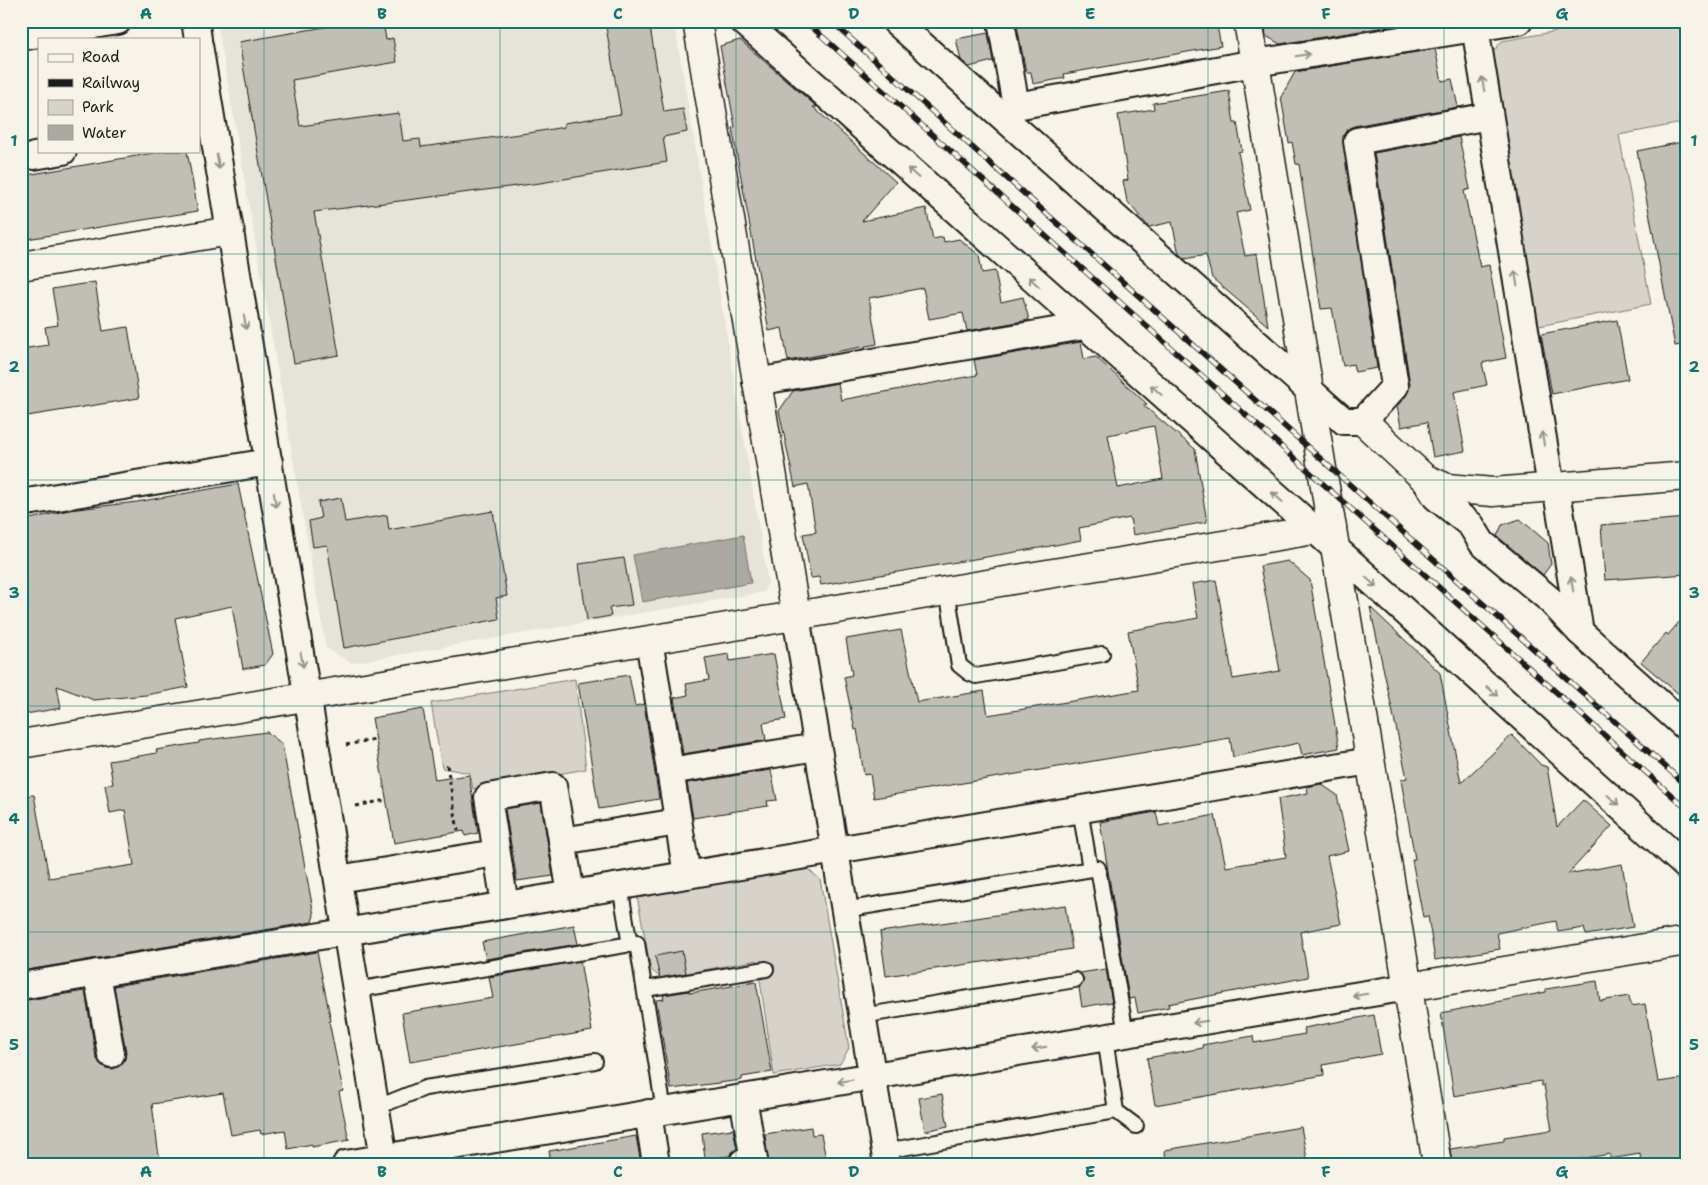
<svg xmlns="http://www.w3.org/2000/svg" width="1708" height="1185" font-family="'Shantell Sans',sans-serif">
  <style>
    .built { fill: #e6e3d9 }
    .green { fill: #d7d3cb; stroke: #7a7874 }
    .water { fill: #aca9a2; stroke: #72716c }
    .building { fill: #c0beb5; stroke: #1c1c1c; fill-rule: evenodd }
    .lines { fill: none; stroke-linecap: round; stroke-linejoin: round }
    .lane-casing { stroke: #1c1c1c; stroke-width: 18 }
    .street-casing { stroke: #1c1c1c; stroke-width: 30 }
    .secondary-casing { stroke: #1c1c1c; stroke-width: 31 }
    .path { stroke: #1c1c1c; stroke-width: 3; stroke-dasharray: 4 4; stroke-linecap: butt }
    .lane { stroke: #f7f3e8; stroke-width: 14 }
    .street { stroke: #f7f3e8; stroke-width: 26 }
    .secondary { stroke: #f7f3e8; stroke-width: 28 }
    .rail-casing { stroke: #1c1c1c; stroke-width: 5.5 }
    .rail { stroke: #f7f3e8; stroke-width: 4; stroke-dasharray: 11; stroke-linecap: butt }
    .oneway { stroke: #94928c }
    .grid { fill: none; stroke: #0f766e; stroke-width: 1; stroke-opacity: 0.55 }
    .neatline { fill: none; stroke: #0f766e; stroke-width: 2 }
    .grid-label { font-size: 16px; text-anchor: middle; font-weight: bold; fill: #0f766e }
  </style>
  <rect width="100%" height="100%" fill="#f7f3e8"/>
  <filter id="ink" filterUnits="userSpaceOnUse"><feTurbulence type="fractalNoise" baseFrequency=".02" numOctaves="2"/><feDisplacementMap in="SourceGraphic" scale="10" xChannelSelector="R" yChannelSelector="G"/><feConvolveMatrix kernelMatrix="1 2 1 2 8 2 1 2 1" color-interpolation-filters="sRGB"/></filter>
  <g filter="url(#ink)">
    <!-- built -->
    <polygon class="built" points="217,21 674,21 768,582 764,592 351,663 326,648"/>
    <!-- green -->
    <g class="green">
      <polygon points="1614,21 1687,21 1687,122 1619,135 1651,304 1539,326 1487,59 1502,41"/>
      <polygon points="575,679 586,769 473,789 470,773 442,768 431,703"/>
      <polygon points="806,868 820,879 849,1048 840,1064 774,1075 757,960 661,978 651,970 637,896"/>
    </g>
    <!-- water -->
    <polygon class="water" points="743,535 751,583 642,602 633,555"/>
    <!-- building -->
    <g class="building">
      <polygon points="359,21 383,21 386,40 393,38 397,62 292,80 300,126 399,113 403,141 420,139 421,147 535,132 564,127 564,123 621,114 605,21 649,21 664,112 683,109 687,132 663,137 667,162 540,183 314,212 339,355 294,363 239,42"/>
      <polygon points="1016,21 1216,21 1221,46 1064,74 1065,78 1033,84 1031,72 1026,72"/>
      <polygon points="1264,21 1422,21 1280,44 1266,36"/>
      <polygon points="988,33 993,61 969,67 961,60 956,39"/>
      <polygon points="740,40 817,107 813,107 896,182 862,221 926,208 933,239 943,237 944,242 959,239 979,255 982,273 995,271 1001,302 1023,297 1029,320 967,331 963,313 929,319 923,288 869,298 877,344 788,361 782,328 769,331 732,128 735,127 720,46"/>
      <polygon points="1435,49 1442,81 1452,79 1458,107 1354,126 1347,130 1343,136 1377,368 1355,372 1353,364 1343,366 1332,308 1321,309 1299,164 1296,164 1292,142 1289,143 1281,97 1295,72"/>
      <polygon points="1229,91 1234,123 1237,123 1242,151 1238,152 1250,210 1236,213 1245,256 1257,254 1268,326 1212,278 1206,255 1185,259 1179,254 1172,222 1149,227 1147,225 1127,201 1123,181 1128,180 1118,115 1154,109 1153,103"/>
      <polygon points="1459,137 1470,189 1464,191 1480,267 1489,265 1506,358 1482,363 1487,385 1454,392 1465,451 1433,457 1427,422 1401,427 1397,406 1406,396 1410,384 1374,153"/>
      <polygon points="1687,141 1687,344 1675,346 1637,151"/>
      <polygon points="165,151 187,151 198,211 21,240 21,176"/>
      <polygon points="95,282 103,331 128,327 139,398 21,417 21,349 48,345 45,327 58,325 52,289"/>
      <polygon points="1617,320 1628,379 1552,394 1541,334"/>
      <path d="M1081,342l3,17 12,-2 51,47 -4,1 52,44 12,73 -74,13 -3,-17 -51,10 2,12 -36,7 -224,38 -2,-8 -8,1 -8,-44 13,-2 -8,-48 -13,3 -16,-76 14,-20 45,-8 3,17 136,-25 -3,-15zM1154,426l9,53 -45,9 -10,-53z"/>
      <polygon points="238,484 273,654 265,665 243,669 232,606 175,618 188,687 146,695 94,700 57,686 61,708 26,714 21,686 21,521 69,510 137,502"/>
      <polygon points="341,498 345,522 387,515 389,530 493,511 507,596 496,598 499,619 344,648 327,545 313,547 309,521 321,518 318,502"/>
      <polygon points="1687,518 1687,574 1605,580 1601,525"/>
      <polygon points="1520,519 1548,543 1551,564 1543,575 1497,536 1502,525"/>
      <polygon points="624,558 632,605 609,608 611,616 587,620 579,564"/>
      <polygon points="1288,561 1310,580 1339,748 1302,755 1299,743 1233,757 1230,738 874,798 870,774 864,775 857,729 855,730 844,677 852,675 846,639 901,630 917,702 984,691 988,715 1139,690 1128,631 1198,618 1192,584 1216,580 1233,679 1280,671 1260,566"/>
      <polygon points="1370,607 1440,673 1461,783 1512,735 1541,765 1547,767 1557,827 1583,800 1612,826 1568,874 1622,864 1633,927 1586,935 1584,928 1558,932 1556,921 1497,933 1500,949 1435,960 1428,916 1423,917 1412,860 1415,859 1401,780 1407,778"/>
      <polygon points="1687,613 1687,701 1641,662 1666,633 1668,635"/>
      <polygon points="729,654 730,661 774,654 786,719 763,723 766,740 683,754 674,698 688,695 686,684 709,680 705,658"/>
      <polygon points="629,675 635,706 644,704 659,799 599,809 578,683"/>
      <polygon points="423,709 435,780 469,775 478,833 465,836 464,831 394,843 372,718"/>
      <polygon points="267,732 282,744 314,915 312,922 21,971 21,796 34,795 49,878 134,865 125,810 110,813 105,785 113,784 109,761 157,753 156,750 199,743 199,741"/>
      <polygon points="771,770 777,800 767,801 768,806 693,818 687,783"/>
      <polygon points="1321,784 1337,795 1349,851 1327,856 1341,924 1300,932 1308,977 1168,1004 1169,1007 1138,1013 1135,998 1129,999 1100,822 1156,812 1159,826 1215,815 1226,867 1286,857 1278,799 1308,793 1307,787"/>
      <polygon points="541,803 553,876 517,881 505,809"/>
      <polygon points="1065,905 1072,949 886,976 880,932"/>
      <polygon points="574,925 578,944 486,959 482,942"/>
      <polygon points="682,951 686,973 660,978 655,956"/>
      <polygon points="317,952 331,1021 329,1021 343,1091 339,1092 349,1140 312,1147 312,1144 288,1149 285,1130 261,1134 260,1130 231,1135 223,1093 152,1104 160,1164 21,1164 21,1001 85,991 96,1057 100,1064 106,1068 113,1069 121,1065 125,1059 126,1052 114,986"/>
      <polygon points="580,961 592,1031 410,1062 402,1013 493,998 489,977"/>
      <polygon points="1106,969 1112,1002 1082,1007 1079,988 1084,979 1080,973"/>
      <polygon points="1597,981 1600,1001 1629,996 1631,1006 1645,1004 1658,1082 1687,1078 1687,1164 1641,1164 1640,1154 1610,1159 1610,1154 1550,1164 1452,1164 1450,1149 1504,1141 1504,1137 1552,1130 1544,1085 1542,1086 1541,1081 1454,1096 1441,1013 1546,992 1546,989"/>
      <polygon points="756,982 772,1072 742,1077 742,1080 671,1089 656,1000 664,999 663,995 689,991 690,993"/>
      <polygon points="1374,1015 1381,1054 1323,1065 1324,1075 1155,1105 1147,1058 1203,1048 1202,1045 1253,1036 1254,1043 1305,1034 1304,1028"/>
      <polygon points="942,1094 948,1126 925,1131 919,1098"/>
      <polygon points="811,1127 812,1135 821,1134 827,1164 768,1164 765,1134"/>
      <polygon points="1301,1127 1308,1164 1166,1164 1165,1150"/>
      <polygon points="733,1129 737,1149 729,1156 705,1159 702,1133"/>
      <polygon points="636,1136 641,1164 551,1164 549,1151"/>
    </g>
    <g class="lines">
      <defs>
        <g id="lane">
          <polyline points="947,590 959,665 969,673 976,676 1102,654"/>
          <polyline points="1080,809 1090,869"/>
          <polyline points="620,886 630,945"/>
          <polyline points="844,910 1098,868 1126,1034"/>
          <polyline points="645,989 766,969"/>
          <polyline points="356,990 637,943 664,1111"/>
          <polyline points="862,1016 1075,980"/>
          <polyline points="1105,1038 1116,1111 1136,1126"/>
          <polyline points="375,1108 425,1088 595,1061"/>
          <polyline points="885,1151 1116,1111"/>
        </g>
        <g id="street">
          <polyline points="195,21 198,39"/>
          <polyline points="743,21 1314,529 1687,867"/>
          <polyline points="895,21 1344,421 1363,421 1395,386 1357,141 1489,116"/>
          <polyline points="1001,21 1016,106"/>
          <polyline points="1474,21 1551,487"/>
          <polyline points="21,37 118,21"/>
          <polyline points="199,45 385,1164"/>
          <polyline points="1001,114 1016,106 1255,63 1519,21"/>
          <polyline points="34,156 63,151"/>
          <polyline points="756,382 1084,326"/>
          <polyline points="1424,478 1436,497 1471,525 1482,543 1549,599 1580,632 1687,728"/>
          <polyline points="1556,486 1580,632"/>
          <polyline points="21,503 269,462"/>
          <polyline points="796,616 887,1164"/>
          <polyline points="649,640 687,875"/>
          <polyline points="670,771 817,747"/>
          <polyline points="562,841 678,822"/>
          <polyline points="338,879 496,853"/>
          <polyline points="505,905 488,797 553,786 571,894"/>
          <polyline points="97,973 111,1054"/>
          <polyline points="21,986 1370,761"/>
          <polyline points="743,1098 754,1160 743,1162 743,1164"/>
          <polyline points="648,1113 656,1164"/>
          <polyline points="346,1164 1408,987"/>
        </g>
        <g id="secondary">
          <polyline points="697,21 796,616"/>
          <polyline points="1248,21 1437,1164"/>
          <polyline points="21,266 230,231"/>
          <polyline points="1363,421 1424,478 1447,488 1493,492 1687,476"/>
          <polyline points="21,744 1332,527"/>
          <polyline points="1408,987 1687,941"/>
        </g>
      </defs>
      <!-- lane casing -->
      <use href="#lane" class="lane-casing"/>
      <!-- street casing -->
      <use href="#street" class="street-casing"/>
      <!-- secondary casing -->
      <use href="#secondary" class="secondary-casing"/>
      <!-- path -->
      <g class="path">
        <polyline points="346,745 376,739"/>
        <polyline points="447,765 458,831"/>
        <polyline points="356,806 386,800"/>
      </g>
      <!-- lane -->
      <use href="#lane" class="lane"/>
      <!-- street -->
      <use href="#street" class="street"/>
      <!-- secondary -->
      <use href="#secondary" class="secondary"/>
      <defs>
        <g id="rail">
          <polyline points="805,21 1687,809"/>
          <polyline points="831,21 1687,786"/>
        </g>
      </defs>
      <!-- rail casing -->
      <use href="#rail" class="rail-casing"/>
      <!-- rail -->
      <use href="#rail" class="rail"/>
    </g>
    <!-- one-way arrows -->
    <defs><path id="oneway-shaft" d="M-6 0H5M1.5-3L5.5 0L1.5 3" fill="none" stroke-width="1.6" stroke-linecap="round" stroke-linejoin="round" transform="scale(1.25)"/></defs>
    <g class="oneway">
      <use href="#oneway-shaft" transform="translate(1303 55) rotate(-9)"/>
      <use href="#oneway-shaft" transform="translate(1483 84) rotate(-100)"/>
      <use href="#oneway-shaft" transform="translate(218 162) rotate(81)"/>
      <use href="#oneway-shaft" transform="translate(913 173) rotate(-138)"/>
      <use href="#oneway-shaft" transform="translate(1516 278) rotate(-100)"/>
      <use href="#oneway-shaft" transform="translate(1034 282) rotate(-138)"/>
      <use href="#oneway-shaft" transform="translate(245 322) rotate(80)"/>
      <use href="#oneway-shaft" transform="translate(1156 390) rotate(-138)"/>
      <use href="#oneway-shaft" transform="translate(1543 439) rotate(-100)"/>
      <use href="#oneway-shaft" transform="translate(1277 497) rotate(-138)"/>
      <use href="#oneway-shaft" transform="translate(275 500) rotate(81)"/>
      <use href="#oneway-shaft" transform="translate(1371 582) rotate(42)"/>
      <use href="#oneway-shaft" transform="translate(1572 584) rotate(-100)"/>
      <use href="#oneway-shaft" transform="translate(302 660) rotate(80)"/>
      <use href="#oneway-shaft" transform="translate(1492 691) rotate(42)"/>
      <use href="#oneway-shaft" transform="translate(1613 800) rotate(42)"/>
      <use href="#oneway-shaft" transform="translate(1360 995) rotate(171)"/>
      <use href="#oneway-shaft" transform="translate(1200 1022) rotate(171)"/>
      <use href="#oneway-shaft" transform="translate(1039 1048) rotate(171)"/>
      <use href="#oneway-shaft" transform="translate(845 1081) rotate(171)"/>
    </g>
  </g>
  <!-- grid -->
  <path class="grid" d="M264,21v1143M500,21v1143M736,21v1143M972,21v1143M1208,21v1143M1444,21v1143M21,254h1666M21,480h1666M21,706h1666M21,932h1666"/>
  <!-- margin -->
  <rect width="1708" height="1185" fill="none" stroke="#f7f3e8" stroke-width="55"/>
  <!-- legend -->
  <rect x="38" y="38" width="162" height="115" fill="#f7f3e8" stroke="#9f9d96"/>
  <rect x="48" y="54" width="25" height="8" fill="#f7f3e8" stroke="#9f9d96"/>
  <text x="82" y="62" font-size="15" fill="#1c1c1c">Road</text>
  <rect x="48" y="79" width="25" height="8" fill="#1c1c1c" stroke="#9f9d96"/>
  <text x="82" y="88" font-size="15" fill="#1c1c1c">Railway</text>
  <rect x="48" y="100" width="25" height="15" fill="#d7d3cb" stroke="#9f9d96"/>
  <text x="82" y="112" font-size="15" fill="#1c1c1c">Park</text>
  <rect x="48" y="125" width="25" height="15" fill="#aca9a2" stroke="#9f9d96"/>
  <text x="82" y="138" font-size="15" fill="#1c1c1c">Water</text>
  <rect x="28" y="28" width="1652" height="1130" class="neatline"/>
  <g class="grid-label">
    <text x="146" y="19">A</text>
    <text x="382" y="19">B</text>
    <text x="618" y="19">C</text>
    <text x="854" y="19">D</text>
    <text x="1090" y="19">E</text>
    <text x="1326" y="19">F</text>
    <text x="1562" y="19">G</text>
    <text x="14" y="146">1</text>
    <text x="1694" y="146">1</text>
    <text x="14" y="372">2</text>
    <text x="1694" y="372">2</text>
    <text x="14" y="598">3</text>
    <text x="1694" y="598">3</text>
    <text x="14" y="824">4</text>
    <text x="1694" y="824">4</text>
    <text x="14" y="1050">5</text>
    <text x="1694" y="1050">5</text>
    <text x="146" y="1177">A</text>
    <text x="382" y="1177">B</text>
    <text x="618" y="1177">C</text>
    <text x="854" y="1177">D</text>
    <text x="1090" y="1177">E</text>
    <text x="1326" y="1177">F</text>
    <text x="1562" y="1177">G</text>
  </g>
</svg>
